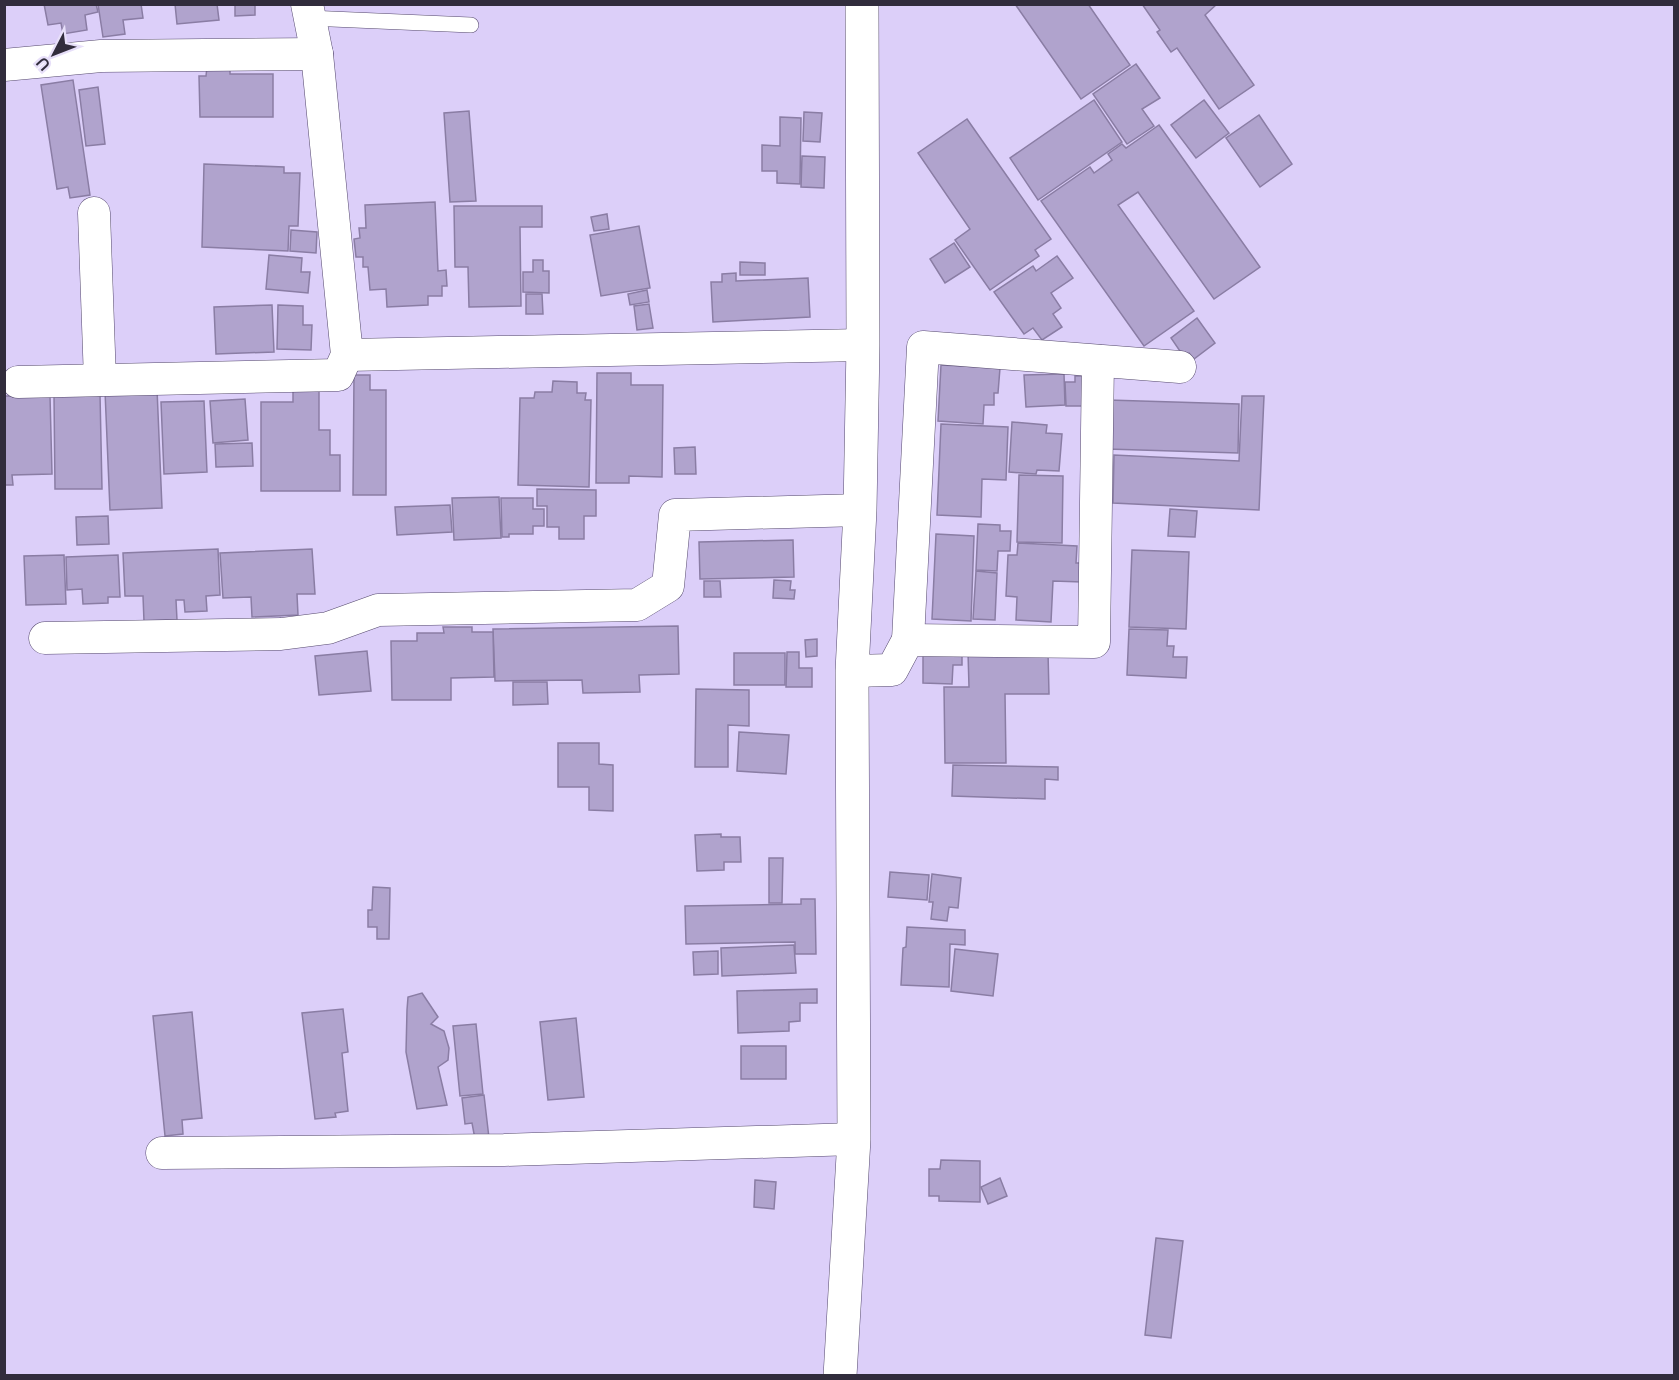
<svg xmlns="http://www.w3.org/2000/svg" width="1679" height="1380" font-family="'Nunito Sans',sans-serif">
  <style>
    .building { fill: #b0a3cd; stroke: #8a7da4; stroke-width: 1.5 }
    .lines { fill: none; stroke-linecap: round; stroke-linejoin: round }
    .service-casing { stroke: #55496d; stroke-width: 16 }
    .minor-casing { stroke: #55496d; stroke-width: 33 }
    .tertiary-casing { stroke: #55496d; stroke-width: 34 }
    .service { stroke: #fff; stroke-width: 15 }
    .minor { stroke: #fff; stroke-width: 32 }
    .tertiary { stroke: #fff; stroke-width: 33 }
  </style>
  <rect width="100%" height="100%" fill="#dccff9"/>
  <!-- building -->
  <g class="building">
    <polygon points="44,4 96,4 98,12 85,15 87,30 63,34 61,23 48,25"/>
    <polygon points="98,4 141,4 143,18 123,20 125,34 103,37"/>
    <polygon points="175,4 217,4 219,20 177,24"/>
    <polygon points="235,4 255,4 255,15 235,16"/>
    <polygon points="1015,4 1088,4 1130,65 1081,99"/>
    <polygon points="1142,4 1217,4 1205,15 1254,85 1219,109 1177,48 1171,52 1157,32 1160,30"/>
    <polygon points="1136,64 1160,98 1142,109 1154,126 1127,144 1093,94"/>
    <polygon points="207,67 230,68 230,74 273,74 273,117 200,117 199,76 206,76"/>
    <polygon points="73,80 90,195 70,198 68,187 57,189 41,85"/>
    <polygon points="98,87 105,144 86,146 79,90"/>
    <polygon points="1094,100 1122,142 1038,200 1010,158"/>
    <polygon points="1204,100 1229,133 1196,158 1171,125"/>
    <polygon points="469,111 476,201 450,202 444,113"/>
    <polygon points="804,112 822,113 820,142 803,141"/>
    <polygon points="1259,115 1292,164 1260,187 1226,138"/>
    <polygon points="780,117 801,118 800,184 777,183 777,171 762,171 762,145 780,146"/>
    <polygon points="967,119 1051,239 1035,250 1039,256 990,290 955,240 970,229 918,153"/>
    <polygon points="1159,125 1260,267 1214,299 1138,192 1118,205 1194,311 1144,346 1041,201 1090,167 1094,173 1112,160 1108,154 1122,144 1126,148"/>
    <polygon points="802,156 825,157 824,188 801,187"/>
    <polygon points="204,164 284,167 284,173 300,173 298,226 289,226 288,251 202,247"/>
    <polygon points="435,202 438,271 446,270 447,286 442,286 442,296 428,296 428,305 387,307 386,289 370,290 368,267 363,267 363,257 356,257 354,239 360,238 359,228 366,228 365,205"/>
    <polygon points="454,206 542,206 542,227 520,227 521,306 469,307 468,267 455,267"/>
    <polygon points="607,214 609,229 594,231 591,217"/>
    <polygon points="639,226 650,288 601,296 590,235"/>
    <polygon points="291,230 317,232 316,253 290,251"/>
    <polygon points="954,243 970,267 945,283 930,259"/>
    <polygon points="269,255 302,258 301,272 310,272 308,293 266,289"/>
    <polygon points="1057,256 1073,278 1051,293 1061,308 1053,314 1062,327 1042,340 1033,328 1024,334 994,292 1033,266 1036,271"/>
    <polygon points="533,260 543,260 543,271 549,271 549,293 523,292 523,272 533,272"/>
    <polygon points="740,262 765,263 765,275 740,275"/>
    <polygon points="736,273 736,281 808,278 810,317 713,322 711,282 722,282 722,274"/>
    <polygon points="647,290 649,302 630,305 628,294"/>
    <polygon points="526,294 542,294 543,314 526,314"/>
    <polygon points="649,304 653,328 637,330 634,306"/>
    <polygon points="272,305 274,352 216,354 214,307"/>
    <polygon points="278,305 303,306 303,325 312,325 311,350 277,349"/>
    <polygon points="1197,318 1215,343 1194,359 1189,353 1184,357 1171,338"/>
    <polygon points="941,365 1000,368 998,393 994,393 994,405 984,405 983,424 938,421"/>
    <polygon points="597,373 631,373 631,385 663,385 662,477 629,476 629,483 596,483"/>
    <polygon points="1064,374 1065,405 1026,407 1024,375"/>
    <polygon points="354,375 370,375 370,390 386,390 386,495 353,495"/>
    <polygon points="1075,376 1083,376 1084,406 1066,406 1065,382 1075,382"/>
    <polygon points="553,381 577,382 577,393 586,393 585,400 591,400 589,487 518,485 520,398 534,398 535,392 552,392"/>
    <polygon points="157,389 162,508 110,510 105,391"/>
    <polygon points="293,391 319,391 319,430 330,430 330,455 340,455 340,491 261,491 261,402 293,402"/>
    <polygon points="100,394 102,489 55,489 54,395"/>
    <polygon points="4,396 50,396 52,474 12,475 13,485 4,485"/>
    <polygon points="1242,396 1264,396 1259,510 1113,503 1114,455 1239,461"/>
    <polygon points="245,399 248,440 213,443 210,401"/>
    <polygon points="1108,400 1239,404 1238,453 1107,449"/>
    <polygon points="204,401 207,472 164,474 161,402"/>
    <polygon points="1012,422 1047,425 1046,433 1062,434 1059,471 1037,470 1036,474 1009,472"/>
    <polygon points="941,424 1008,427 1006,480 982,479 981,517 937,515"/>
    <polygon points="252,443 253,466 216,467 215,444"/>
    <polygon points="695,447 696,474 675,474 674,448"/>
    <polygon points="1019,475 1063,476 1062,543 1017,542"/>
    <polygon points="537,489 596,490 596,516 584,516 584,539 559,539 559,527 547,527 547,506 537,506"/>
    <polygon points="499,497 501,538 454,540 452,498"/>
    <polygon points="501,498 533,498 533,509 544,509 544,526 533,526 533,534 509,534 509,537 502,537"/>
    <polygon points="450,505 452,532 397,535 395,507"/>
    <polygon points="1170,509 1197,511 1195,537 1168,536"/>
    <polygon points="108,516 109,544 77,545 76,517"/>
    <polygon points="978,524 1000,525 1000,531 1011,531 1010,551 998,551 997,571 976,570"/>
    <polygon points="936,534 974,536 971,621 932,619"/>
    <polygon points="793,540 794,577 700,579 699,542"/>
    <polygon points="1018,543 1077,546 1076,563 1083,563 1082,582 1053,581 1051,622 1016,620 1017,597 1006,596 1008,555 1017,555"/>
    <polygon points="218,549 220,595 206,596 207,611 185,612 184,600 176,600 177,620 144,621 143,596 125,596 123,553"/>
    <polygon points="312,549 315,594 297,594 298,615 252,617 251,597 223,598 220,553"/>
    <polygon points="1132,550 1189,552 1186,629 1129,627"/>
    <polygon points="64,555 66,604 26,605 24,556"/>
    <polygon points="118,555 120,597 108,597 108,603 83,604 82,589 67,590 66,557"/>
    <polygon points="976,571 997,573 995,620 973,619"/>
    <polygon points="774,580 791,581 790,590 795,590 794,599 773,598"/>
    <polygon points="704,581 720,581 721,597 704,597"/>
    <polygon points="678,626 679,674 639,675 640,692 583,693 582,680 495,681 493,629"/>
    <polygon points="443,627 472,627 472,632 493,632 494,677 451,678 451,700 392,700 391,641 417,641 417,633 444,633"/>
    <polygon points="1129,629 1168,630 1167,646 1174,646 1173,657 1187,657 1186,678 1127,675"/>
    <polygon points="817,639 817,656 806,657 805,640"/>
    <polygon points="923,648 962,652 962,665 953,665 952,684 923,683"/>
    <polygon points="367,651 371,691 319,695 315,656"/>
    <polygon points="787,652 799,652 799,668 812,668 812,687 786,687"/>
    <polygon points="968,652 1048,652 1049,694 1005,694 1006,763 945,763 944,687 969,687"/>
    <rect x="734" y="653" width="51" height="32"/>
    <polygon points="513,682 547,682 548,704 513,705"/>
    <polygon points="696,689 749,690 749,726 728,725 728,767 695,767"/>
    <polygon points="739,732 789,735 786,774 737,771"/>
    <polygon points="558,743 599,743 599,764 613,765 613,811 589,810 589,787 558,787"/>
    <polygon points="953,765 1058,767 1058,780 1045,779 1045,799 952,796"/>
    <polygon points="721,834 721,837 740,837 741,862 724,862 724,870 697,871 695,835"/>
    <polygon points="769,858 783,858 782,903 769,903"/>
    <polygon points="890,872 929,875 927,900 888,897"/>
    <polygon points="932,874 961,878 958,908 949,907 947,921 931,919 933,902 929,902"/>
    <polygon points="373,887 390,888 389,939 377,939 377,927 368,927 368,910 372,910"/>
    <polygon points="801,899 815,899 816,954 795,954 795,942 686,944 685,906 801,904"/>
    <polygon points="907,927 965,930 965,945 950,944 949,987 901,985 903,948 906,947"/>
    <polygon points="794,945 796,973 722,976 721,948"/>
    <polygon points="955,949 998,954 993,996 951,991"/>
    <polygon points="718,951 718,974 694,975 693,952"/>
    <polygon points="817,989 817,1003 800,1003 800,1021 789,1022 789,1031 738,1033 737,991"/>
    <polygon points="422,993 438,1017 431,1024 444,1031 449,1048 448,1060 438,1067 447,1105 417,1109 406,1052 407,1010 408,997"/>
    <polygon points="343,1009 348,1052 342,1053 348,1111 335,1113 336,1117 315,1119 302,1013"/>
    <polygon points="192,1012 202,1118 182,1120 183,1134 165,1136 153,1016"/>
    <polygon points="576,1018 584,1097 548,1100 540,1022"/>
    <polygon points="476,1024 483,1094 460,1096 453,1026"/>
    <rect x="741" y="1046" width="45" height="33"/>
    <polygon points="484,1095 489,1138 475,1139 472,1123 465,1124 462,1098"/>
    <polygon points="941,1160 980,1161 980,1202 939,1201 939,1196 929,1196 929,1169 940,1169"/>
    <polygon points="1000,1178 1007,1196 988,1204 981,1187"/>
    <polygon points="755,1180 776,1182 774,1209 754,1207"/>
    <polygon points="1156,1238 1183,1241 1171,1338 1145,1335"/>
  </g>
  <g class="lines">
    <defs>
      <polyline id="service" points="308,18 471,25"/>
      <g id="minor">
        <polyline points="4,65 101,56 317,54"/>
        <polyline points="94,213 100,380"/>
        <polyline points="347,355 863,345"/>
        <polyline points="18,382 338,375 347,355 317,54 307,4"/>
        <polyline points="45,638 281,634 328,628 378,610 637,605 668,586 675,515 860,510"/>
        <polyline points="908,640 923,347 1180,367"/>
        <polyline points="852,671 892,670 908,640 1094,642 1098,361"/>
        <polyline points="162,1153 504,1150 854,1139"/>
      </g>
      <polyline id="tertiary" points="840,1376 854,1139 852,671 860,510 863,345 862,4"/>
    </defs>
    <!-- service casing -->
    <use href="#service" class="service-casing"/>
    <!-- minor casing -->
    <use href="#minor" class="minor-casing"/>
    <!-- tertiary casing -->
    <use href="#tertiary" class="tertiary-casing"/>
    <!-- service -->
    <use href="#service" class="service"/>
    <!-- minor -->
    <use href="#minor" class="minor"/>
    <!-- tertiary -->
    <use href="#tertiary" class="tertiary"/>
  </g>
  <!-- border -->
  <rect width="1679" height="1380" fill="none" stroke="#312c3c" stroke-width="12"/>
  <!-- north arrow -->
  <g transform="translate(54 54) rotate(228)" stroke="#e7dff9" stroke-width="4.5" paint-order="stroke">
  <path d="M0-4.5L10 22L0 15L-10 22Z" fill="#312c3c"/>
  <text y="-9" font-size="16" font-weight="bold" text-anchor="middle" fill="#312c3c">U</text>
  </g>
</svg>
